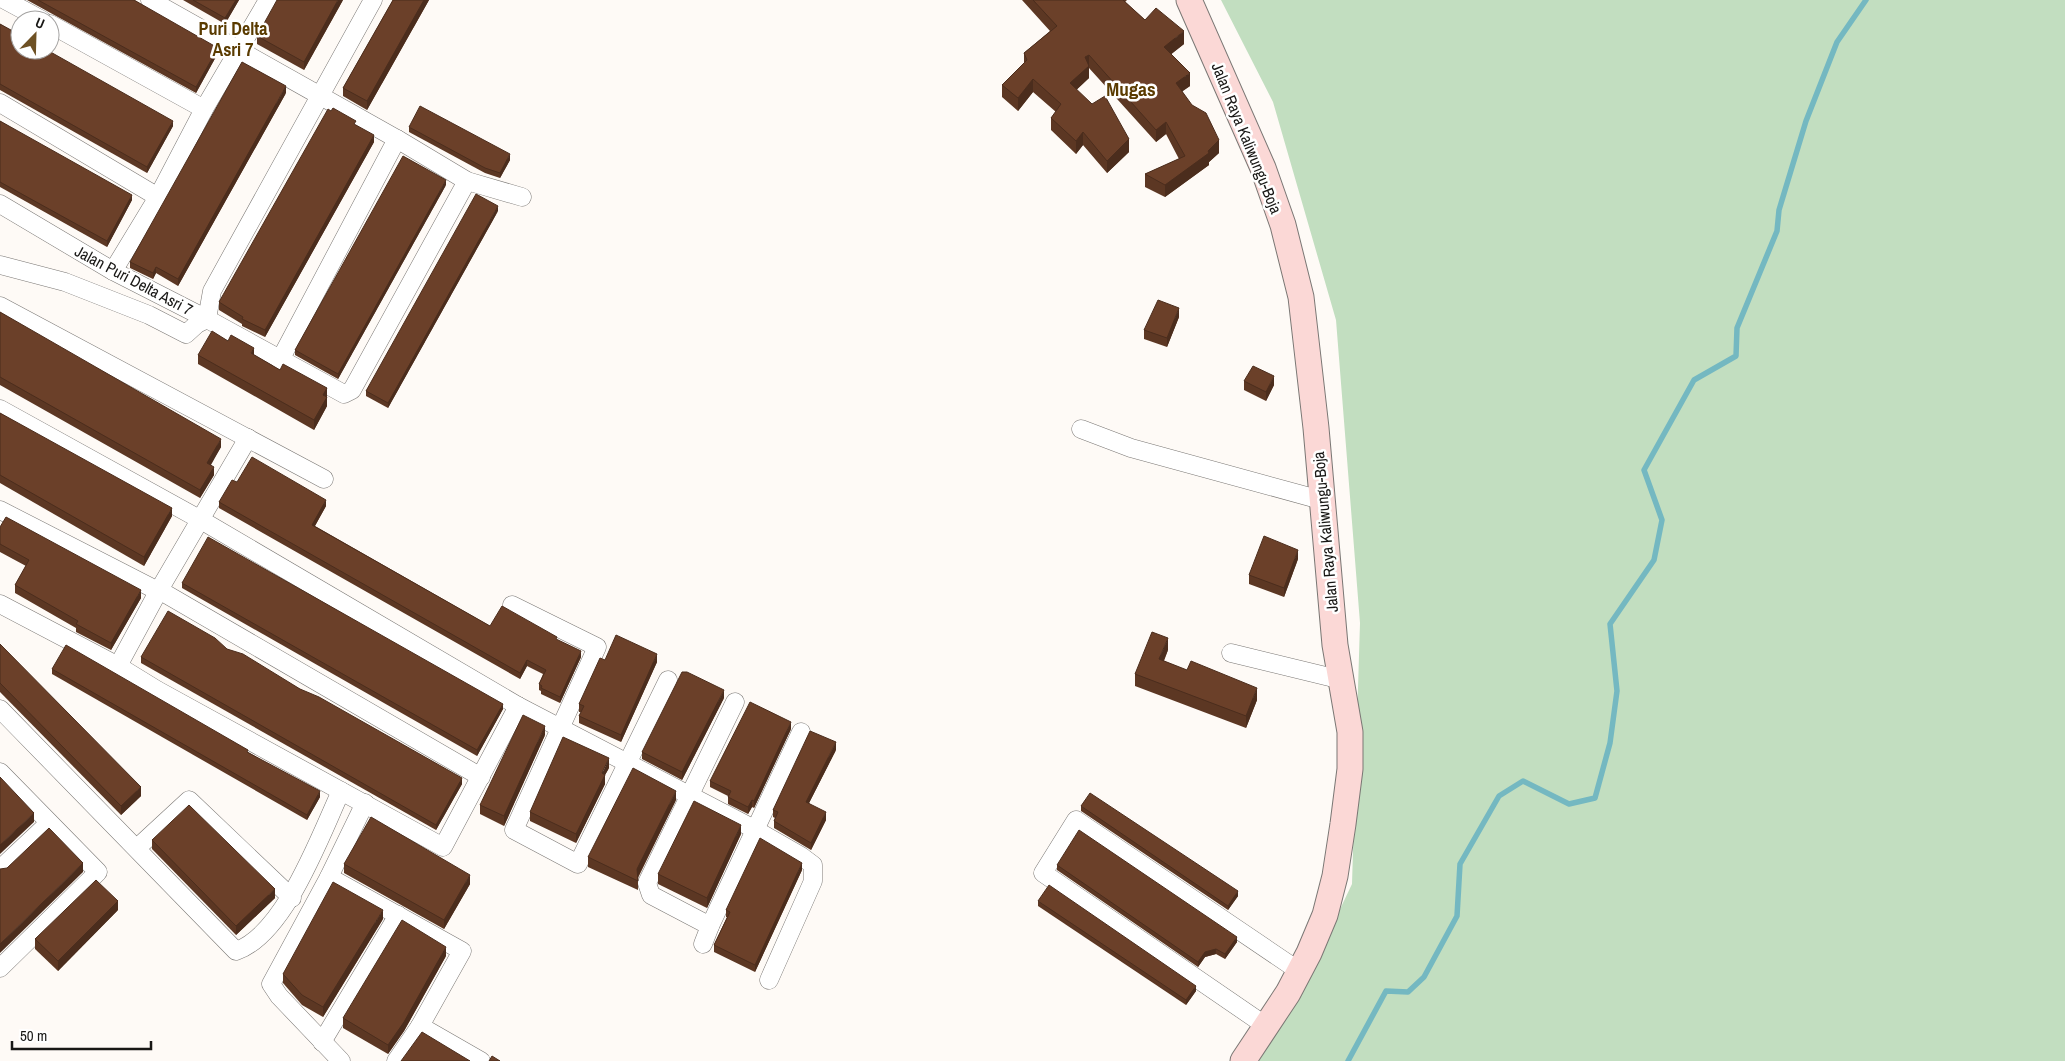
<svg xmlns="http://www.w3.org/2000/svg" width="2065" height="1061" font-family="'Archivo Narrow',sans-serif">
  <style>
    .green { fill: #c2dec0 }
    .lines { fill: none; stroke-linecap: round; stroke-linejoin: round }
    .stream { stroke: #74b8c1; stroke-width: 5.5 }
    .street-casing { stroke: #7a7774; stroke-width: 19 }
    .secondary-casing { stroke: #7a7774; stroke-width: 27 }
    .street { stroke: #fff; stroke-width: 18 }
    .secondary { stroke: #fbd8d6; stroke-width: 25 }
    .wall { fill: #5c3723 }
    .shaded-wall { fill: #4b2d1d }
    .building { fill: #6b4029; stroke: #4b2d1d }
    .labels { text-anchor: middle; stroke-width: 5; stroke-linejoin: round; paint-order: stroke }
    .street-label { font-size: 16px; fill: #181715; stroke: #fff }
    .neighbourhood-label { font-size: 18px; font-weight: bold; fill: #5a3b00; stroke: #fff }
    .quarter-label { font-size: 19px; font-weight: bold; fill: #5a3b00; stroke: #fff }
  </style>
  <rect width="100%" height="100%" fill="#fefaf6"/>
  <!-- green -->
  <polygon class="green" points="1221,0 2065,0 2065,1061 1259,1061 1303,987 1352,884 1360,623 1336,320 1273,102"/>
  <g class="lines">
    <!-- stream -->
    <polyline class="stream" points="1348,1061 1386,991 1408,992 1424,977 1457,916 1460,864 1499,796 1523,781 1569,804 1595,798 1610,743 1617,691 1610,624 1654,560 1662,520 1644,470 1694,380 1736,356 1737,328 1777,231 1779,210 1806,121 1837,42 1866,0"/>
    <defs>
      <g id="street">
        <polyline points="5,0 42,20"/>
        <polyline points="150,0 397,139 467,181 522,197"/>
        <polyline points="50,24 204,109"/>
        <polyline points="0,103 158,197"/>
        <polyline points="0,204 113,271 207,319 212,291 373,0"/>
        <polyline points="0,265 65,282 149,315 186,334 197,324 207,319 344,394 352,390 467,181"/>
        <polyline points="113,271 158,197 204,109 268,0"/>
        <polyline points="0,306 324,479"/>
        <polyline points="280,360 397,139"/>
        <polyline points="0,409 201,520 518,706 754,829 801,856 813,865 813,881 769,980"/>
        <polyline points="1081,429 1131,448 1321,500"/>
        <polyline points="248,438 159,590 118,666 157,690 443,847 518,706"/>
        <polyline points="0,510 158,591"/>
        <polyline points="159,590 481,777"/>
        <polyline points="0,604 118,666"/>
        <polyline points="512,605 597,647 514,830 578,864 668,680"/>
        <polyline points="1231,653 1342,680"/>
        <path d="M0,709l236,242c49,-17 84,-115 105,-160"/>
        <polyline points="0,772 98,872 0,968"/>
        <polyline points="137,848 189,800 292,898"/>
        <polyline points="0,869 49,823"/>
        <polyline points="329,877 462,951 420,1026 481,1061"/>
        <polyline points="710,926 801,732"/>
        <polyline points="703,944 710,926 651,895 647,883 735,702"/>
        <polyline points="1266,1026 1043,873 1076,820 1299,971"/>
        <polyline points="322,1042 398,915"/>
        <polyline points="341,1061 279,996 271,984 329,877 365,803"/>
        <polyline points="396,1061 420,1026"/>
      </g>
      <polyline id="secondary" points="1189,0 1263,168 1283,225 1301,297 1316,428 1335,645 1350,732 1350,769 1343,824 1335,876 1325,915 1309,953 1288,993 1243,1061"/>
    </defs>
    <!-- street casing -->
    <use href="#street" class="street-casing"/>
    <!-- secondary casing -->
    <use href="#secondary" class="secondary-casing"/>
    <!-- street -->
    <use href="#street" class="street"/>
    <!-- secondary -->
    <use href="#secondary" class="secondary"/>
  </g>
  <!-- wall -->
  <g class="wall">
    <polygon points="27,0 134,0 218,53 196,93"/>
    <polygon points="183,0 239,0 225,24"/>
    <polygon points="343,0 304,70 257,44 257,36"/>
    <polygon points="393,0 429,0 367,110 343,96 343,88"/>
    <polygon points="1022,0 1127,0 1125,2 1145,20 1184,44 1171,54 1190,86 1182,91 1219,153 1209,162 1209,165 1165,197 1145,187 1145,174 1179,159 1166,134 1156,142 1089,68 1089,78 1076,90 1129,152 1107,173 1083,145 1076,154 1051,130 1051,118 1056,112 1033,92 1018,111 1002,97 1002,85 1024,63 1024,53 1050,31"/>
    <polygon points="0,24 173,126 147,173 0,90"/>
    <polygon points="286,93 178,286 156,273 153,279 130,268 130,262"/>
    <polygon points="0,121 132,200 107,247 0,187"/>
    <polygon points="356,125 374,142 265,337 242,326 242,324 219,310 219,302"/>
    <polygon points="409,127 510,160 500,178 485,173 409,132"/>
    <polygon points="446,185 338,379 295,355 295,350"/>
    <polygon points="498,211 388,408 366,396 366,391"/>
    <polygon points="0,312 221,447 210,465 214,475 200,498 0,385"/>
    <polygon points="1179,317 1167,347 1144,339 1144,330"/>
    <polygon points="198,355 254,355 280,370 327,388 327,406 314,430 198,364"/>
    <polygon points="1244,381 1274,385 1266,401 1244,390"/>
    <polygon points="0,413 172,516 144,566 0,483"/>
    <polygon points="237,482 326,506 315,526 490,626 557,640 581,657 560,703 541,694 541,691 539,690 539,684 543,674 527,666 520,679 219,508 219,502"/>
    <polygon points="0,527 141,598 111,650 76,632 76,628 15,593 15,585 26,566 0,552"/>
    <polygon points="1298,559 1284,597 1249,584 1249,575"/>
    <polygon points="182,583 503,709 477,756 182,588"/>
    <polygon points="0,644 141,796 121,815 0,692"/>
    <polygon points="227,649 300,689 462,784 436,830 141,663 141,657"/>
    <polygon points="1168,650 1164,661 1257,700 1246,728 1135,686 1135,674"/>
    <polygon points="605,660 657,662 621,742 579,723 579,716 581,712 579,712 579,704"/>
    <polygon points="52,669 248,752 320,797 307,820 52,674"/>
    <polygon points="724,698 682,780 642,759 642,752"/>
    <polygon points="791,729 754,808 752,807 748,814 728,804 728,796 710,787 710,781"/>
    <polygon points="545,735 504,826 480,814 480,805"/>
    <polygon points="836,750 809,803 826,820 811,850 774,828 774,821 775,818 773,817 773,810"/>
    <polygon points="609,768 605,775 605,784 576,843 530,821 530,812"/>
    <polygon points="676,800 638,878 638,890 588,867 588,857"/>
    <polygon points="1081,806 1238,896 1228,910 1081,811"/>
    <polygon points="741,834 707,908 658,884 658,874"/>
    <polygon points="152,840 275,898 236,935 152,849"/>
    <polygon points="344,864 470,884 444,929 344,873"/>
    <polygon points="1057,865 1237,942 1225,959 1216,954 1205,957 1198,967 1057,870"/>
    <polygon points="802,870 755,972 714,952 714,945 727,917 726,917 726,910"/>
    <polygon points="1038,901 1196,991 1186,1005 1038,906"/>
    <polygon points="118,910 58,971 35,949 35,939"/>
    <polygon points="383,919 323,1017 302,1005 283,983 283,974"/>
    <polygon points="446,956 404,1031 388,1054 343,1028 343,1018"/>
  </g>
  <!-- shaded-wall -->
  <g class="shaded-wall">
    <polygon points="236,0 239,0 225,24 225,18"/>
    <polygon points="338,0 343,0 304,70 304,62"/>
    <polygon points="424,0 429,0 367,110 367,101"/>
    <polygon points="1184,31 1184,44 1164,60 1164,47"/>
    <polygon points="218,48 218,53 196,93 196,87"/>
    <polygon points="1089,55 1089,78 1070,96 1070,83 1085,57"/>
    <polygon points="1190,73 1190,86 1176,96 1176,83"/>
    <polygon points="1033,79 1033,92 1018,111 1018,98"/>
    <polygon points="286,86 286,93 178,286 178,279"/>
    <polygon points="173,121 173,126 147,173 147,167"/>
    <polygon points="1166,122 1166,134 1156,142 1156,130"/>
    <polygon points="1083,132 1083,145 1076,154 1076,141"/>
    <polygon points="374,135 374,142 265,337 265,330"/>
    <polygon points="1129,139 1129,152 1107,173 1107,161"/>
    <polygon points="1219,140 1219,153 1209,162 1209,165 1165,197 1165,185 1208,151"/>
    <polygon points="510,154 510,160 500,178 500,173"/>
    <polygon points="446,180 446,185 338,379 338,374"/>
    <polygon points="132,195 132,200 107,247 107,241"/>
    <polygon points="498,206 498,211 388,408 388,403"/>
    <polygon points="156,267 156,273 153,279 153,273"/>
    <polygon points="1179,308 1179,317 1167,347 1167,338"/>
    <polygon points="254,348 254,357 251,353"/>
    <polygon points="1274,376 1274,385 1266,401 1266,392"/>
    <polygon points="327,388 327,406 314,430 314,420 323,395"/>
    <polygon points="221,439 221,447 207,472 207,463"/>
    <polygon points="214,467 214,475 200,498 200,490"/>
    <polygon points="326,500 326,506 312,531 312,525"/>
    <polygon points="172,508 172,516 144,566 144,557"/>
    <polygon points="1298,550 1298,559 1284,597 1284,588"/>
    <polygon points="141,590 141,598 111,650 111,643"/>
    <polygon points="1168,638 1168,650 1159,671 1159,659"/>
    <polygon points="581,651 581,657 560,703 560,697"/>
    <polygon points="657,654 657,662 621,742 621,735"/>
    <polygon points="527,660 527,666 520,679 520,673"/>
    <polygon points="1257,688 1257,700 1246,728 1246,716"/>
    <polygon points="724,690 724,698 682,780 682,772"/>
    <polygon points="503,704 503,709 477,756 477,750"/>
    <polygon points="791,722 791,729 754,808 754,801"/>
    <polygon points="545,726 545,735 504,826 504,816"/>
    <polygon points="836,742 836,750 806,809 806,802"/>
    <polygon points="609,758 609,768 605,775 605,784 576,843 576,834"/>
    <polygon points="462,778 462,784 436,830 436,825"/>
    <polygon points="141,787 141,796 121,815 121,806"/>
    <polygon points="320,791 320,797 307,820 307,815"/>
    <polygon points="676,791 676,800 637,878 637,869"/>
    <polygon points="752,800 752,807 748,814 748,807"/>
    <polygon points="826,812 826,820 811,850 811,843"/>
    <polygon points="34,813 34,822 0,854 0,845"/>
    <polygon points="741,825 741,834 707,908 707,898"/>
    <polygon points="83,863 83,872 0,953 0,944"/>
    <polygon points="802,863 802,870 755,972 755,965"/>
    <polygon points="470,875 470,884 444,929 444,920"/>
    <polygon points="275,889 275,898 236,935 236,926"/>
    <polygon points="1238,891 1238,896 1228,910 1228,906"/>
    <polygon points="118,901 118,910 58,971 58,961"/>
    <polygon points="383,910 383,919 323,1017 323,1007"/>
    <polygon points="1237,937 1237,942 1225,959 1225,954"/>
    <polygon points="446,947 446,956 404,1031 388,1054 388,1045"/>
    <polygon points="1216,949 1216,954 1205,957 1198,967 1198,962 1205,952"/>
    <polygon points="1196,986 1196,991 1186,1005 1186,1000"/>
  </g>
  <!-- building -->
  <g class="building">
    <polygon points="38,0 134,0 218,48 196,87"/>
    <polygon points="193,0 236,0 225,18"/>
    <polygon points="277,0 338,0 304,62 257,36"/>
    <polygon points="393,0 424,0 367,101 343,88"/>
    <polygon points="1033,0 1123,0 1145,20 1156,8 1184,31 1164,47 1190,73 1176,83 1192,105 1206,113 1219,140 1208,151 1209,153 1165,185 1145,174 1185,156 1166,122 1156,130 1089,55 1085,57 1089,66 1070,83 1092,104 1105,96 1129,139 1107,161 1083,132 1076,141 1051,118 1061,104 1033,79 1018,98 1002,85 1027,60 1024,53 1057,26"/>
    <polygon points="0,24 20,35 20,50 47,50 173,121 147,167 0,84"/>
    <polygon points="242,62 286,86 178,279 156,267 153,273 130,262"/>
    <polygon points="420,106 510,154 500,173 485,168 409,127"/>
    <polygon points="333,108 356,121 354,124 374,135 265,330 242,319 243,317 219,302 328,109 331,111"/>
    <polygon points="0,121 132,195 107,241 0,182"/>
    <polygon points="403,156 446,180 338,374 295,350"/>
    <polygon points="476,194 498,206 388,403 366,391"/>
    <polygon points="1158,300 1179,308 1167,338 1144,330"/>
    <polygon points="0,312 221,439 207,463 214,467 200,490 0,377"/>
    <polygon points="212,331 228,341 231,335 254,348 251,353 280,370 283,364 327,388 323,395 327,397 314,420 198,355"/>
    <polygon points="1253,366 1274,376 1266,392 1244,381"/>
    <polygon points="0,413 172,508 144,557 0,475"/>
    <polygon points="252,457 326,500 312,525 490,626 502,606 557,637 556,639 581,651 560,697 541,688 542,686 539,684 546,670 527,660 520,673 219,502 232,480 237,482"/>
    <polygon points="6,517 141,590 111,643 76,624 78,621 15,585 29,560 0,544 0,527"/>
    <polygon points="1264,536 1298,550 1284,588 1249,575"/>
    <polygon points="208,537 503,704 477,750 182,583"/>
    <polygon points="168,611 215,638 227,649 243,654 300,689 319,697 462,778 436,825 141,657"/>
    <polygon points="1152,632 1168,638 1159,659 1187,670 1191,661 1257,688 1246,716 1135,674"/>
    <polygon points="616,635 657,654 621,735 579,716 584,706 579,704 600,658 605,660"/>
    <polygon points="0,644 141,787 121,806 0,683"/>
    <polygon points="66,645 248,750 247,752 320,791 307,815 52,669"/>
    <polygon points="682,672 687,672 724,690 682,772 642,752"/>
    <polygon points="750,702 791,722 754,801 752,800 748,807 728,797 731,791 710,781"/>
    <polygon points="523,715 545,726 504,816 480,805"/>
    <polygon points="810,731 836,742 806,802 826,812 811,843 774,821 778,812 773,810"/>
    <polygon points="563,737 609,758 602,773 605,775 576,834 530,812"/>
    <polygon points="633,768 676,791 637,869 638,881 588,857"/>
    <polygon points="0,777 34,813 0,845"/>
    <polygon points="1090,793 1238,891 1228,906 1081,806"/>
    <polygon points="694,801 741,825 707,898 658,874"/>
    <polygon points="189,805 275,889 236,926 152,840"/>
    <polygon points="371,817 470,875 444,920 344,864"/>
    <polygon points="49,828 83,863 0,944 0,869 7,868"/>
    <polygon points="1079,830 1237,937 1225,954 1216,949 1205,952 1198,962 1057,865"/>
    <polygon points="760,838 802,863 755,965 714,945 730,912 726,910"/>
    <polygon points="96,880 118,901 58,961 35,939"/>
    <polygon points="333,882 383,910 323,1007 302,995 283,974"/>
    <polygon points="1049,885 1196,986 1186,1000 1038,901"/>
    <polygon points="402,920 446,947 404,1022 388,1045 343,1018"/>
    <polygon points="422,1032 470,1061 401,1061"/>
    <polygon points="492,1056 500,1061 489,1061"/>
  </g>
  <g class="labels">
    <!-- street labels -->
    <g class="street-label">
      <text transform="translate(1247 138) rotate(68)" y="6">Jalan Raya Kaliwungu-Boja</text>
      <text transform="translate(134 280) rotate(28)" y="6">Jalan Puri Delta Asri 7</text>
      <text transform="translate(1325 532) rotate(-95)" y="6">Jalan Raya Kaliwungu-Boja</text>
    </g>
    <!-- neighbourhood labels -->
    <g class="neighbourhood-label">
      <text x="233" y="35">Puri Delta<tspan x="233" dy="21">Asri 7</tspan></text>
    </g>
    <!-- quarter labels -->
    <g class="quarter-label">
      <text x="1131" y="96">Mugas</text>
    </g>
  </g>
  <!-- north arrow -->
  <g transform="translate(35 35) rotate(23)"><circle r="24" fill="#ffffff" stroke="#a3a2a1"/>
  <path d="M0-4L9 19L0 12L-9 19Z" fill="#6e5124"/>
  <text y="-8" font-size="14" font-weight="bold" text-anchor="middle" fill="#181715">U</text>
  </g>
  <!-- scale -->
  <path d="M12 1041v8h139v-8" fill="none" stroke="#181715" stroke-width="2.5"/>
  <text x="20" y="1041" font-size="15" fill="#181715" stroke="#ffffff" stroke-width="4" paint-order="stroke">50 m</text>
</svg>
